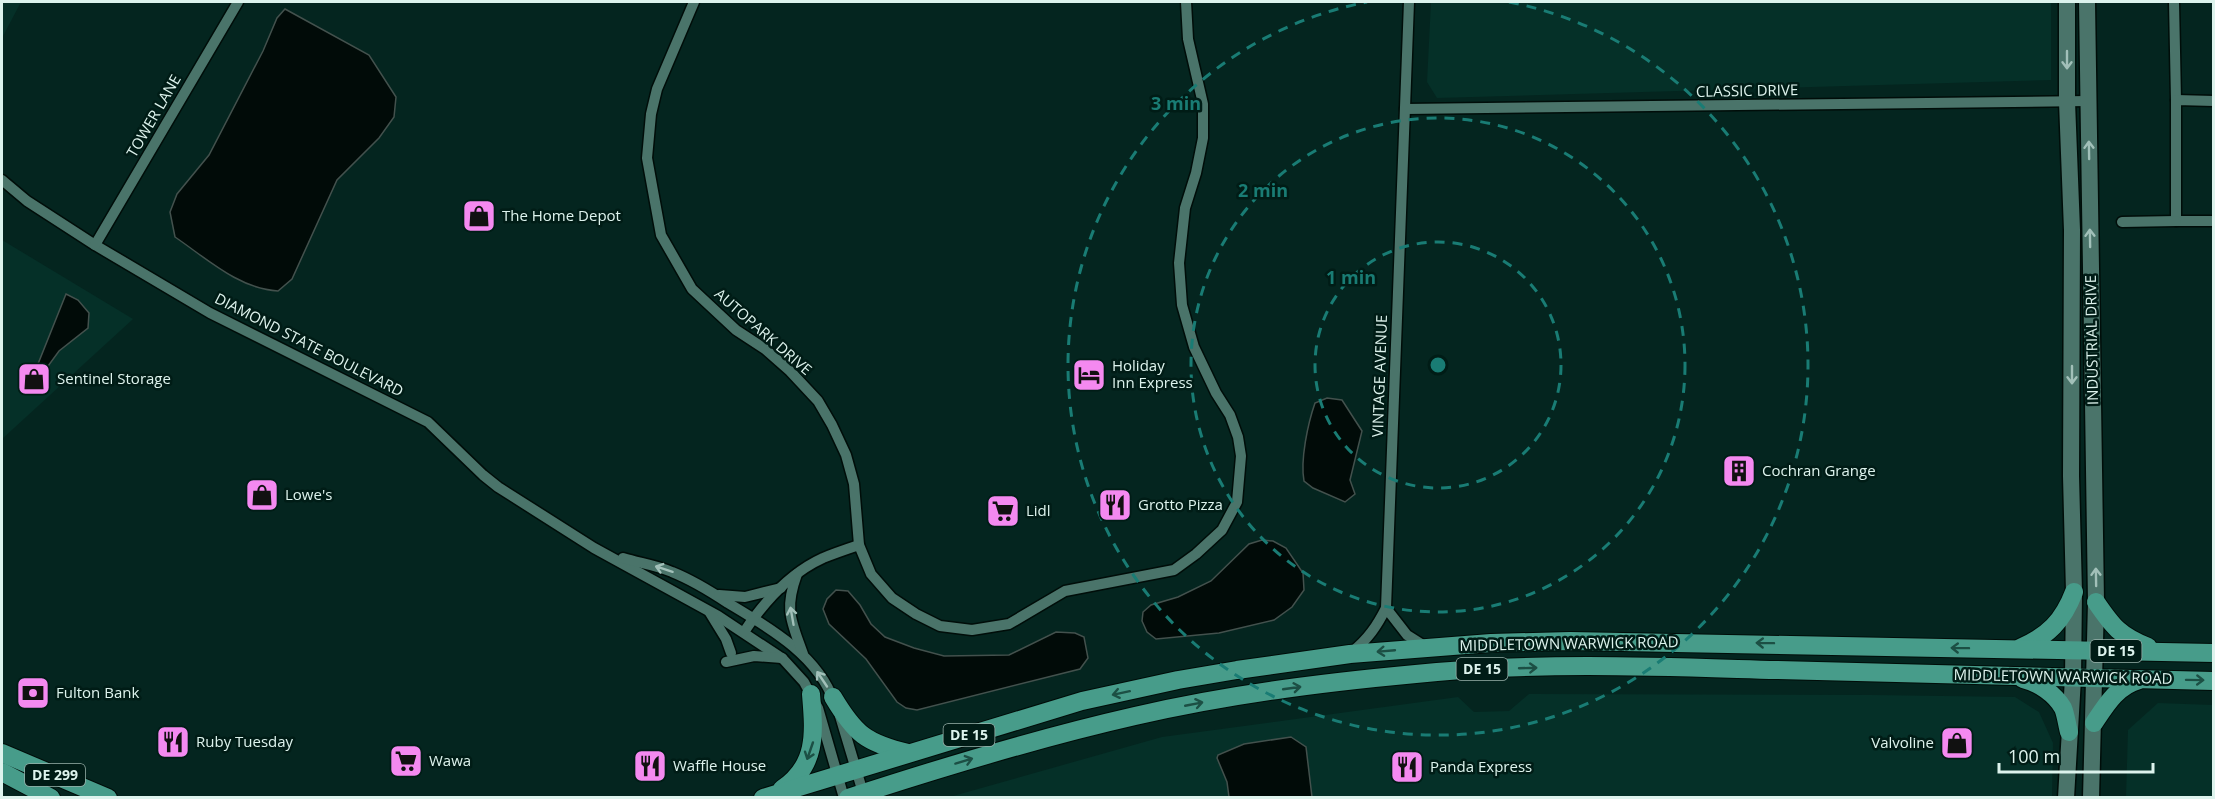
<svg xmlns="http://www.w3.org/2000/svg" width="2215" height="799" font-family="'Open Sans',sans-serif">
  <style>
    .built { fill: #053028 }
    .water { fill: #010b08; stroke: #43514d; stroke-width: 1.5 }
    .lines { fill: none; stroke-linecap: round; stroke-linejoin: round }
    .street-casing { stroke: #000d09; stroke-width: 13 }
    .secondary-casing { stroke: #000d09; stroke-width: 19 }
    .primary-casing { stroke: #000d09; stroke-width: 20 }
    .street { stroke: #4a746a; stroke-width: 10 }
    .secondary { stroke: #4a746a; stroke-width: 16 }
    .primary { stroke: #479c8a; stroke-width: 18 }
    .oneway { stroke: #a2c0b9 }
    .oneway2 { stroke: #1c4f44 }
    .ring { fill: none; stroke: #197c74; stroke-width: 3; stroke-dasharray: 10 8 }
    .labels { text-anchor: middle; stroke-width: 5; stroke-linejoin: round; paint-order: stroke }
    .shield { fill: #001c16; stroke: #9bb2ac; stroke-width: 1.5 }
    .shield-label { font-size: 14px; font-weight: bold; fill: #ddf3ed }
    .street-label { font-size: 15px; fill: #ddf3ed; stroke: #001c16 }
    .poi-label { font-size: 15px; fill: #ddf3ed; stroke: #001c16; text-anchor: start }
    .centre { fill: #197c74; stroke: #001c16; stroke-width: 3 }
    .ring-label { font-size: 18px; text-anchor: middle; font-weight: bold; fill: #197c74; stroke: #001c16; stroke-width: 5; stroke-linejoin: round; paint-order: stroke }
  </style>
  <rect width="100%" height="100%" fill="#04251f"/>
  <!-- built -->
  <g class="built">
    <polygon points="2,2 21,2 2,38"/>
    <polygon points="1431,2 2051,2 2051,80 1437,98 1427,82"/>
    <polygon points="2,240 133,319 2,439"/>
    <polygon points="1529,694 1872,695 2015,697 2039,712 2053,743 2052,797 946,798 1162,737 1458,697 1474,712 1509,711"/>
    <polygon points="2158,703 2213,705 2213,797 2126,797 2128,730"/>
  </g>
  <!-- water -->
  <g class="water">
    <path d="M285,9l84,46 27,42 -2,20 -15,21 -42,42 -45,99 -14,12c-39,-2 -72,-33 -103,-54l-5,-25 7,-18 32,-39 54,-104 14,-33z"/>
    <polygon points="66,294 78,300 89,313 88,328 59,351 35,384 36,369"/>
    <path d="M1327,398l15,2 20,31 -12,49 5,14 -10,8 -32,-14 -9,-7c-4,-21 4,-58 11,-78z"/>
    <polygon points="1262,540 1273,541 1286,548 1303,573 1304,590 1292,607 1274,620 1219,633 1156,639 1147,632 1142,621 1143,612 1151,605 1178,597 1211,581 1249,544"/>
    <polygon points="836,590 848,591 860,605 871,624 885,637 914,648 944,656 1009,655 1056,632 1075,633 1084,637 1088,658 1080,669 917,710 906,708 897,702 866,659 829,624 823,609 827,599"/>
    <polygon points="1291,737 1306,747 1312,797 1229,797 1227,782 1217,758 1218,755 1244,744"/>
  </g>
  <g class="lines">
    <defs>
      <g id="street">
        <polyline points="694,2 657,89 651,114 647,158 661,235 692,289 736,330 765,349 790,371 818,401 832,425 846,455 854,484 859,545 871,574 892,598 916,614 940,626 972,630 1009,624 1065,591 1174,570 1196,554 1222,530 1237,502 1241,456 1238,437 1230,415 1216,393 1194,347 1182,305 1179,263 1185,208 1196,173 1203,138 1203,104 1188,39 1186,2"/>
        <polyline points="2174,2 2176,100"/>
        <polyline points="2214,101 2176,100 2176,221 2214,221"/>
        <polyline points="1405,109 2088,101"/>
        <polyline points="2,180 27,201 95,245 210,313 428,422 483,475 498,487 594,548 718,616 783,659 804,682 818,708 844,798"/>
        <polyline points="2122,222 2176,221"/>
        <polyline points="95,245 238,2"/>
        <path d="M623,558c16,5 33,7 49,14 20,8 38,19 56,31 40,24 90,52 106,99"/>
        <path d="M797,574c-13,36 -6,46 6,80"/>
        <polyline points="719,595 745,597 781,588"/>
        <polyline points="1386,608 1407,635 1426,647"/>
        <polyline points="710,613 726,639 731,653"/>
        <path d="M744,632c20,-30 46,-59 79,-74 12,-5 24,-9 36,-13"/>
        <path d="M1352,652c16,-13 25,-26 34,-44l23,-606"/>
        <polyline points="726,662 754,656 782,658"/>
        <polyline points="840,716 864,796"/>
      </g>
      <g id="secondary">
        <polyline points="2087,2 2096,602 2091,798"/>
        <polyline points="2066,798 2073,678 2074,592 2071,476 2072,230 2067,102 2067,2"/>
      </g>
      <g id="primary">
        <path d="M2096,602c17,25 24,34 52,45"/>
        <path d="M2020,648c28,-12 43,-27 54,-56"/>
        <path d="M2023,679c16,4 32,15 40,29 3,7 4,17 6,24"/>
        <path d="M833,697c22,37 33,46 75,56"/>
        <path d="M2094,723c12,-18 23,-37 45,-43"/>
        <polyline points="2,753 108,798"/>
        <polyline points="2,772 51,798"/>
        <path d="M782,789c36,-24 32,-58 29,-95"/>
        <polyline points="763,798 1082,701 1178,680 1237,670 1350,654 1491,643 1570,641 2214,653"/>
        <path d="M848,798c95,-31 190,-60 287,-82 99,-23 201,-35 302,-44 113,-10 227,-5 340,-2 145,3 291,7 437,11"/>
      </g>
    </defs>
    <!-- street casing -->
    <use href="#street" class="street-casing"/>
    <!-- secondary casing -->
    <use href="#secondary" class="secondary-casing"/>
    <!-- primary casing -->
    <use href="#primary" class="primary-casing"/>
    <!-- street -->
    <use href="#street" class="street"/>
    <!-- secondary -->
    <use href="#secondary" class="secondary"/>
    <!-- primary -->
    <use href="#primary" class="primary"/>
  </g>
  <!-- one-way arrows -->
  <defs><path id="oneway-shaft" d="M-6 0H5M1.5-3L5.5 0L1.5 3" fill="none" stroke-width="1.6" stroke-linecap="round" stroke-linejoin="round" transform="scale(1.5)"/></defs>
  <g class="oneway">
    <use href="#oneway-shaft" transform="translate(2067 60) rotate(90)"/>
    <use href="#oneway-shaft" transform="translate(2089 150) rotate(-91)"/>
    <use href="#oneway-shaft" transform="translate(2090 238) rotate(-91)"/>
    <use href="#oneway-shaft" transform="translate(2072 375) rotate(90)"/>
    <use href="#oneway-shaft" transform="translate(664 569) rotate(-162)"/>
    <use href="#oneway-shaft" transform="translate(2096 577) rotate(-91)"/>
    <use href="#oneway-shaft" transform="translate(792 616) rotate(-100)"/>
    <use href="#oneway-shaft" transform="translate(822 679) rotate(-124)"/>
  </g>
  <g class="oneway2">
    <use href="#oneway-shaft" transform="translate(1765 643) rotate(-179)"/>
    <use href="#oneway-shaft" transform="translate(1960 648) rotate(-179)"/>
    <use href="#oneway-shaft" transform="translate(1386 651) rotate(175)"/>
    <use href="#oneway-shaft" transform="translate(1528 668) rotate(-2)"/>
    <use href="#oneway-shaft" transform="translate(2195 680) rotate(1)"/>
    <use href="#oneway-shaft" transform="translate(1292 688) rotate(-8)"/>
    <use href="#oneway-shaft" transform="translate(1121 693) rotate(168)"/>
    <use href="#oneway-shaft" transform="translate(1194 704) rotate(-11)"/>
    <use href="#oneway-shaft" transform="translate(810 751) rotate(109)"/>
    <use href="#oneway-shaft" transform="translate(964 761) rotate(-17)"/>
  </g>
  <!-- distance rings -->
  <g class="ring">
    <circle cx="1438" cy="365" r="123"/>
    <circle cx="1438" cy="365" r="247"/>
    <path d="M1509 2A370 370 0 1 1 1367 2"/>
  </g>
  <!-- icons -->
  <defs>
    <symbol id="shop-square" viewBox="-11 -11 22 22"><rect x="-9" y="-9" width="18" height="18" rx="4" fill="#f489f0" stroke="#001c16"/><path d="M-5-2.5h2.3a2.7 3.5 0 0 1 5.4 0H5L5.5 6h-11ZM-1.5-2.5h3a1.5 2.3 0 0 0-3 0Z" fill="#111"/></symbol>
    <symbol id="hotel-square" viewBox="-11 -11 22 22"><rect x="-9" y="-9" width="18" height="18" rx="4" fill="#f489f0" stroke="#001c16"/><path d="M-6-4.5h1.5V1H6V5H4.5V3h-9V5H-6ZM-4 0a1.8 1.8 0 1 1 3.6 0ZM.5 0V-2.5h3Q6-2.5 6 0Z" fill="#111"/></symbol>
    <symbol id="building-square" viewBox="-11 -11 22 22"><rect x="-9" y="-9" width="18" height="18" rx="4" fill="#f489f0" stroke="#001c16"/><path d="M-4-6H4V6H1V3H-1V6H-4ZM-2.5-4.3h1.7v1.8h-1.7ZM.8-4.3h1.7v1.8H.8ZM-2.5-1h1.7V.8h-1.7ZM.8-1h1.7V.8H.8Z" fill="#111"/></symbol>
    <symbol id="restaurant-square" viewBox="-11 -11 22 22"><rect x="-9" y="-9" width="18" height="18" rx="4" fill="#f489f0" stroke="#001c16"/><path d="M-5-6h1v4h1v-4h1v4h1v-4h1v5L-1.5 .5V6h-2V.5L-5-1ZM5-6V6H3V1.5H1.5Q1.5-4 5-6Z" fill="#111"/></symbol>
    <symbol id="supermarket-square" viewBox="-11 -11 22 22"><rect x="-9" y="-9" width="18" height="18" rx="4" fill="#f489f0" stroke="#001c16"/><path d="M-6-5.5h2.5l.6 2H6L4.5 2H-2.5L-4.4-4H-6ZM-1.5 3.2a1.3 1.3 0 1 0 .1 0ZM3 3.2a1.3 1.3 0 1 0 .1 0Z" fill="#111"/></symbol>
    <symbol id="bank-square" viewBox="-11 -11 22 22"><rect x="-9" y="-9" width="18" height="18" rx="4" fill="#f489f0" stroke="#001c16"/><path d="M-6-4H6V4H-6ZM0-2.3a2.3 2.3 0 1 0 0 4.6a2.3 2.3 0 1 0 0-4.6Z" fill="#111"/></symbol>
  </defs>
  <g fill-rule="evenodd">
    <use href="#shop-square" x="460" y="197" width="38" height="38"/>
    <use href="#hotel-square" x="1070" y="356" width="38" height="38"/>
    <use href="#shop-square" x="15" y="360" width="38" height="38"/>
    <use href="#building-square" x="1720" y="452" width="38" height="38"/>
    <use href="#shop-square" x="243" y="476" width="38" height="38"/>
    <use href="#restaurant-square" x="1096" y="486" width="38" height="38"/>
    <use href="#supermarket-square" x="984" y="492" width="38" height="38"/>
    <use href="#bank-square" x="14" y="674" width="38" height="38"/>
    <use href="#restaurant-square" x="154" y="723" width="38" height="38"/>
    <use href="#shop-square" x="1938" y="724" width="38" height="38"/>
    <use href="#supermarket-square" x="387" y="742" width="38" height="38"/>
    <use href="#restaurant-square" x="631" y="747" width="38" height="38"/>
    <use href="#restaurant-square" x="1388" y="748" width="38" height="38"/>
  </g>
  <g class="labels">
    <!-- shield labels -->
    <g class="shield">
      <rect x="2090.5" y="640" width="51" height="22" rx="4.5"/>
      <rect x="1456.5" y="658" width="51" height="22" rx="4.5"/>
      <rect x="943.5" y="724" width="51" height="22" rx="4.5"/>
      <rect x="25" y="764" width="60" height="22" rx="4.5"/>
    </g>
    <g class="shield-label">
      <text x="2116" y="656">DE 15</text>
      <text x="1482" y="674">DE 15</text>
      <text x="969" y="740">DE 15</text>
      <text x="55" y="780">DE 299</text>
    </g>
    <!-- street labels -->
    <g class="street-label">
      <text transform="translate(1747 91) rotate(-1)" y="5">CLASSIC DRIVE</text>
      <text transform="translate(154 116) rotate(-60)" y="5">TOWER LANE</text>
      <text transform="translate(763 332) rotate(41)" y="5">AUTOPARK DRIVE</text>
      <text transform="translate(2092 340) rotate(-91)" y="5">INDUSTRIAL DRIVE</text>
      <text transform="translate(309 345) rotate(27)" y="5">DIAMOND STATE BOULEVARD</text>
      <text transform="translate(1380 376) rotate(-88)" y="5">VINTAGE AVENUE</text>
      <text transform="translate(1569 644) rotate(-1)" y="5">MIDDLETOWN WARWICK ROAD</text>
      <text transform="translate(2063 677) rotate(1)" y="5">MIDDLETOWN WARWICK ROAD</text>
    </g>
    <!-- poi labels -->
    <g class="poi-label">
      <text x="502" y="221">The Home Depot</text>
      <text x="1112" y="371">Holiday<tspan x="1112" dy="17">Inn Express</tspan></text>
      <text x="57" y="384">Sentinel Storage</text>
      <text x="1762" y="476">Cochran Grange</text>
      <text x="285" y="500">Lowe's</text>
      <text x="1138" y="510">Grotto Pizza</text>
      <text x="1026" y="516">Lidl</text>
      <text x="56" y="698">Fulton Bank</text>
      <text x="196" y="747">Ruby Tuesday</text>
      <text x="1934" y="748" text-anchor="end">Valvoline</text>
      <text x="429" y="766">Wawa</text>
      <text x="673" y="771">Waffle House</text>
      <text x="1430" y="772">Panda Express</text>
    </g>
  </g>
  <circle cx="1438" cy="365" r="9" class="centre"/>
  <g class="ring-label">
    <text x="1176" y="110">3 min</text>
    <text x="1263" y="197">2 min</text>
    <text x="1351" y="284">1 min</text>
  </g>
  <!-- border -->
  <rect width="2215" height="799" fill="none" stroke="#ddf3ed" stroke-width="6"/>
  <!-- scale -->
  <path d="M1999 763v9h154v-9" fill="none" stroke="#ddf3ed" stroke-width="3"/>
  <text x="2008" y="763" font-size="18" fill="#ddf3ed" stroke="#001c16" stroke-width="4.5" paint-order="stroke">100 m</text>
</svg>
